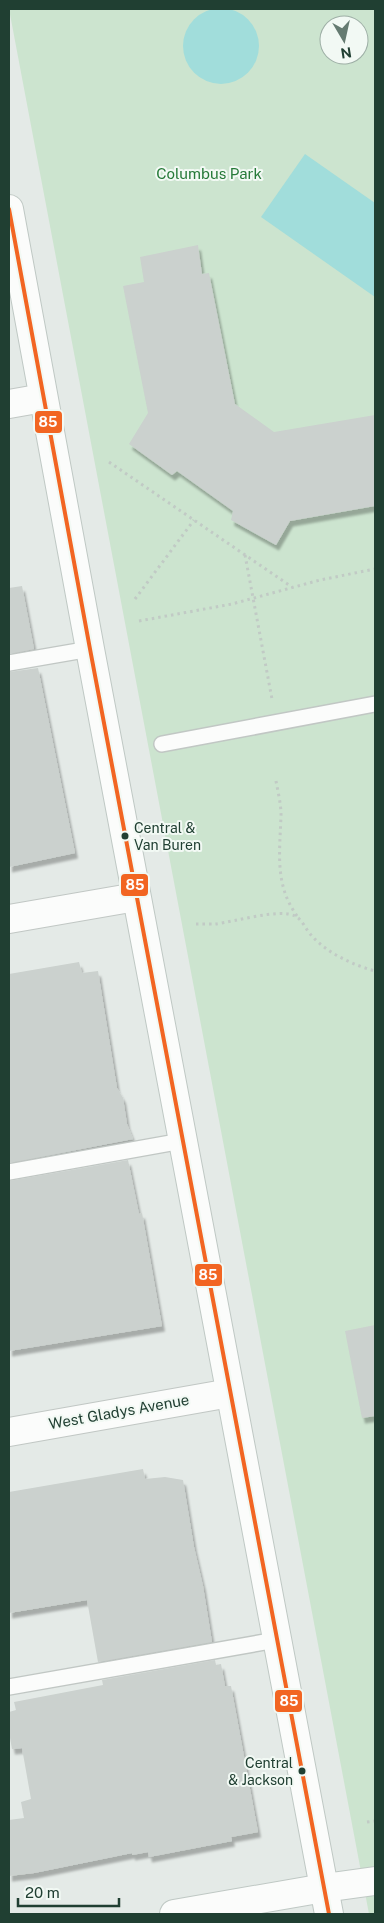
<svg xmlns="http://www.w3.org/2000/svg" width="384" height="1923" font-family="'Public Sans',sans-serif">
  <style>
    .green { fill: #cce4cf; fill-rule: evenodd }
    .water { fill: #a1dddb }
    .building { fill: #cbd1ce; filter: url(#shadow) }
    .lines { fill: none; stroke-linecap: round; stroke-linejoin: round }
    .lane-casing { stroke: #c1c7c4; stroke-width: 18 }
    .street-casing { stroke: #c1c7c4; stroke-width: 30 }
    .secondary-casing { stroke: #bfc8c4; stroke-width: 30 }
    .path { stroke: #c1cac5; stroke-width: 3; stroke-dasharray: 2.5 4; stroke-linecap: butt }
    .lane { stroke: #fbfcfb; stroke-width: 15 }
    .street { stroke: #fbfcfb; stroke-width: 28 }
    .secondary { stroke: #fbfcfb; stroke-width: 28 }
    .bus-1-casing { stroke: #f2f9f4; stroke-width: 8 }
    .bus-1 { stroke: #f26522; stroke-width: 4 }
    .bus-dot { fill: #203f32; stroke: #f2f9f4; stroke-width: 2 }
    .labels { text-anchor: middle; stroke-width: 4; stroke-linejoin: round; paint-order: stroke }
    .bus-label { font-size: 14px; fill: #203f32; stroke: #f2f9f4; text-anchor: start }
    .park-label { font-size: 15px; fill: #267a39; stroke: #f2f9f4 }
    .street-label { font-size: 15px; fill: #203f32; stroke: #f2f9f4 }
    .line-badge { stroke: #f2f9f4; stroke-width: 2 }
    .badge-label { font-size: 14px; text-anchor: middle; font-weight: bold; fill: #fff }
  </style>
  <defs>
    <filter id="shadow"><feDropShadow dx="3" dy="5.5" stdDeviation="1" flood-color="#0004"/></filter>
  </defs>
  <rect width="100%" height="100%" fill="#e4eae7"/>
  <!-- green -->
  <path class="green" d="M9,9h366v1905h-6zM329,25h30v30h-30z"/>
  <!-- water -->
  <g class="water">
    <circle cx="221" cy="46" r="38"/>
    <polygon points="305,154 375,203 375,297 261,217"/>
  </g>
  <!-- building -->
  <g class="building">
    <polygon points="198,245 202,274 209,273 235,404 274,432 375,415 375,506 290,521 276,545 231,520 233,511 177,471 172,475 129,444 148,413 123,286 144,282 140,257"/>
    <polygon points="22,586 34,649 9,654 9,588"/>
    <polygon points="38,668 75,853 9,867 9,672"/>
    <polygon points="79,962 82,973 98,971 117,1088 123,1098 127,1124 133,1139 9,1163 9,974"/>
    <polygon points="128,1160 139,1214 142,1213 162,1326 9,1351 9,1181"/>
    <polygon points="375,1325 375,1416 362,1418 345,1331"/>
    <polygon points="143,1469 145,1479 165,1477 183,1480 194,1547 203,1586 212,1642 98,1662 87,1600 9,1613 9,1492"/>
    <polygon points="215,1660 216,1665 221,1664 225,1686 231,1686 258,1832 231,1837 232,1841 149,1857 148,1852 132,1855 132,1853 34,1873 9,1876 9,1820 24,1818 21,1802 31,1799 22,1748 12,1749 9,1732 9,1712 16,1710 14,1702 103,1685 102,1680"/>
  </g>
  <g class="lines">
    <defs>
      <g id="lane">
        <polyline points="9,663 90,649"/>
        <polyline points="162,744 375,704"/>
        <polyline points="9,1172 182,1141"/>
        <polyline points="9,1687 276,1640"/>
      </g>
      <g id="street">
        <polyline points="9,404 43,398"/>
        <polyline points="9,919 136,897"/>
        <polyline points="9,1432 230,1393"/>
      </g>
      <g id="secondary">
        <polyline points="9,209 90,649 329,1914"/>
        <polyline points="174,1914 324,1888 375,1881"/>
      </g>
    </defs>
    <!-- lane casing -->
    <use href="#lane" class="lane-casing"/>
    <!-- street casing -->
    <use href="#street" class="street-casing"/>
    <!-- secondary casing -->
    <use href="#secondary" class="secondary-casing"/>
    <!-- path -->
    <g class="path">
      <polyline points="109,462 292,587"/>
      <polyline points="245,555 272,699"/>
      <polyline points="135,599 194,520"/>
      <polyline points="139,621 232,604 320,580 375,569"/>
      <path d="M276,781c2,11 5,23 5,34 -1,36 -7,69 16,101"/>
      <path d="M196,924c6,0 13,0 19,0 19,-2 64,-16 80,-8 7,3 11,14 17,20 15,17 41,29 63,35"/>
      <polyline points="367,1822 375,1821"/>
    </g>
    <!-- lane -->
    <use href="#lane" class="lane"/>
    <!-- street -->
    <use href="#street" class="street"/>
    <!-- secondary -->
    <use href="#secondary" class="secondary"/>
    <defs>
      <polyline id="bus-1" points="9,209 90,649 329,1914"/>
    </defs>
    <!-- bus-1 casing -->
    <use href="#bus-1" class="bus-1-casing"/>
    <!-- bus-1 -->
    <use href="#bus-1" class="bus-1"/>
  </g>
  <!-- markers -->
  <g class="bus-dot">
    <circle cx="125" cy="836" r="4.5"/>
    <circle cx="302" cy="1771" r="4.5"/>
  </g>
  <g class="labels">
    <!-- bus labels -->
    <g class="bus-label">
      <text x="134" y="833">Central &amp;<tspan x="134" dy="17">Van Buren</tspan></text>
      <text x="293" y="1768" text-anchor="end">Central<tspan x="293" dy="17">&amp; Jackson</tspan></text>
    </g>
    <!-- park labels -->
    <g class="park-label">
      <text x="209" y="179">Columbus Park</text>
    </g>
    <!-- street labels -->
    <g class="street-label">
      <text transform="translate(119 1412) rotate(-10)" y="5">West Gladys Avenue</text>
    </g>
  </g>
  <g class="line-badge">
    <rect x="34" y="410" width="29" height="24" rx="5" fill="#f26522"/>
    <rect x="120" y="873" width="29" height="24" rx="5" fill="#f26522"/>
    <rect x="194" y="1263" width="29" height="24" rx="5" fill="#f26522"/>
    <rect x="274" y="1689" width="29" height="24" rx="5" fill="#f26522"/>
  </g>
  <g class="badge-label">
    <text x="48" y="427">85</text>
    <text x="135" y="890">85</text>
    <text x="208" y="1280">85</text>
    <text x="289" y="1706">85</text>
  </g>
  <!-- border -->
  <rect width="384" height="1923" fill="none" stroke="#203f32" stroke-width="20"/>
  <!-- north arrow -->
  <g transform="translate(344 40) rotate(171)"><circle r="24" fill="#f2f9f4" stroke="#9eafa6"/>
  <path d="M0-4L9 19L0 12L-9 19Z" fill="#657b71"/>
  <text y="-8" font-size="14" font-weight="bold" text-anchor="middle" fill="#203f32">N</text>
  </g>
  <!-- scale -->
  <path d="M18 1898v8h101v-8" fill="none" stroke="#203f32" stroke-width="2.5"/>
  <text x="25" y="1898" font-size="15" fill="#203f32" stroke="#f2f9f4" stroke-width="4" paint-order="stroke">20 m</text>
</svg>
